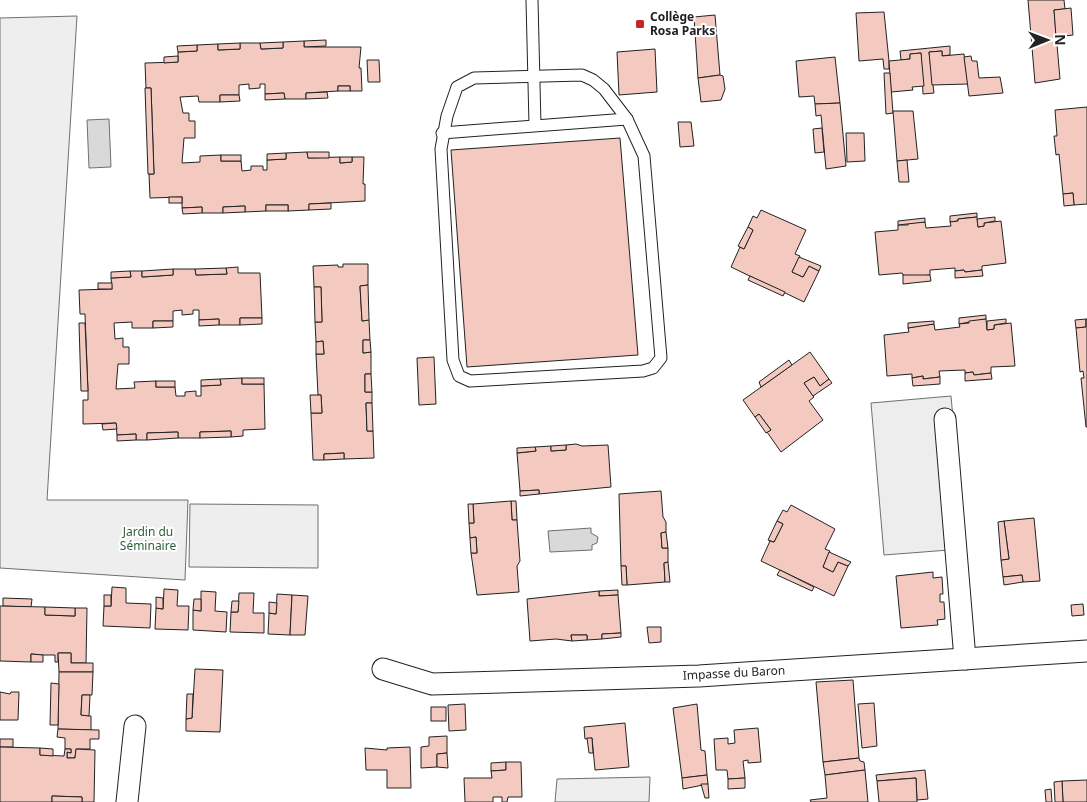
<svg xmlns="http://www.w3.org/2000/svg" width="1087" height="802" font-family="'Noto Sans',sans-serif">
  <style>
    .green { fill: #eee; stroke: #6f6f6f }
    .parking { fill: #ededed; stroke: #6f6f6f }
    .water { fill: #d9d9d9; stroke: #6f6f6f }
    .building { fill: #f3c9c0; stroke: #222 }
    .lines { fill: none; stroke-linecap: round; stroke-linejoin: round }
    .lane-casing { stroke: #222; stroke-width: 13 }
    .street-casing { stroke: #222; stroke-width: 23 }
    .lane { stroke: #fff; stroke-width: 11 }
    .street { stroke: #fff; stroke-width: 21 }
    .poi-dot { fill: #c62828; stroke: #fff; stroke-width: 2 }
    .labels { text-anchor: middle; stroke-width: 4; stroke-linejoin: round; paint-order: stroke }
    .poi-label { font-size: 12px; font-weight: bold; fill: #222; stroke: #fff; text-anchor: start }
    .park-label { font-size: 12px; fill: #2f5e38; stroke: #fff }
    .street-label { font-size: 12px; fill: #222; stroke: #fff }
  </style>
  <rect width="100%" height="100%" fill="#fff"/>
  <!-- green -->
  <g class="green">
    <polygon points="77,16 47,500 188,500 185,580 0,568 0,18"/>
    <polygon points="190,504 318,505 318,568 189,567"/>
    <polygon points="650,777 649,802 555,802 557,779"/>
  </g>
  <!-- parking -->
  <polygon class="parking" points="951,396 953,418 949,550 884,555 871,403"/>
  <!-- water -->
  <g class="water">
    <polygon points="109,119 111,167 89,168 87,120"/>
    <polygon points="591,528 591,533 598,537 597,543 592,545 592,550 550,552 548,531"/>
  </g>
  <!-- building -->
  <g class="building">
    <polygon points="1028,0 1064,0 1065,9 1054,10 1060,79 1035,83"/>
    <polygon points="1071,8 1073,35 1056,37 1054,10"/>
    <polygon points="884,12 889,61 889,69 884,69 883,59 859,61 856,13"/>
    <polygon points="715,15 720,75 698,78 694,17"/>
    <polygon points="326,40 326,46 304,47 304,41"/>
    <polygon points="304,41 304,47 361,47 359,68 361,68 362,91 350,91 350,86 338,86 338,91 306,93 306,99 285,99 284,93 265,94 265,84 260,84 260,88 249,89 249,84 239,85 239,95 220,95 220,102 199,102 198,96 180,97 183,113 189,113 189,121 195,121 195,138 184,138 182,163 200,162 200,156 221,155 221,161 241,161 242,171 251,170 251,166 263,166 263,170 267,170 267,160 286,159 286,153 307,152 308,158 340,157 340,163 352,162 352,157 364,157 363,184 365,184 365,201 309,204 309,210 288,211 288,205 266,205 266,211 245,212 245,206 223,207 223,213 202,213 202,207 182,208 182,197 150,198 149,174 154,174 151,88 146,88 145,63 178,62 178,52 197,51 197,45 218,44 218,50 240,49 240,43 260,43 261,49 283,48 283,42"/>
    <polygon points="283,42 283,48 261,49 260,43"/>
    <polygon points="240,43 240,49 218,50 218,44"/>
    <polygon points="197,45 197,51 178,52 177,46"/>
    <polygon points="950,46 950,55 942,56 942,51 929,52 934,93 923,94 921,53 910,54 910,59 901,60 900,51"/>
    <polygon points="655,49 657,92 619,95 617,52"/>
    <polygon points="942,51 942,56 964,54 968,84 932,85 929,52"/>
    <polygon points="921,53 924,86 912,87 913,90 891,92 889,61 910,59 910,54"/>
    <polygon points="178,56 178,62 164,63 164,57"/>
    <polygon points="971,56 972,61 977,61 979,78 1000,77 1003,93 969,96 964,57"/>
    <polygon points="835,57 840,103 815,104 814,96 799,97 796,61"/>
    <polygon points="367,60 379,60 380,82 368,82"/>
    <polygon points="884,73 890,73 893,113 886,114"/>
    <polygon points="720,75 723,76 725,89 721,100 701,102 698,78"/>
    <rect x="338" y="86" width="12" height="5"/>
    <polygon points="145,88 151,88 154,174 148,174"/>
    <polygon points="327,92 328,98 306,99 306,93"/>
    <polygon points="284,93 285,99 265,100 265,94"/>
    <polygon points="220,95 239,95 240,101 220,102"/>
    <polygon points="840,103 846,166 826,169 821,115 816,116 815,104"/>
    <polygon points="1087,107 1087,204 1074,205 1073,193 1063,194 1059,154 1056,155 1054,136 1057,136 1055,110"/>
    <polygon points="893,111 913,111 918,159 897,161"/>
    <polygon points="678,122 691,122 694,146 680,147"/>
    <polygon points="822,128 824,152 815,153 813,129"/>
    <polygon points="846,133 864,133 865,161 847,162"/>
    <polygon points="620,138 638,355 467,367 451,150"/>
    <polygon points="307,152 329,152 329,158 308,158"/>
    <polygon points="286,153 286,159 267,160 267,154"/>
    <rect x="221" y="155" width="20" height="6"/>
    <polygon points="340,157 352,157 352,162 340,163"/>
    <polygon points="907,160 909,182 899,182 897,161"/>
    <polygon points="1073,193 1074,205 1064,206 1063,194"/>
    <rect x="169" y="197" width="13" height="6"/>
    <polygon points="331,203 331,209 309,210 309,204"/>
    <rect x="266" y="205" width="22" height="6"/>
    <polygon points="245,206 245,212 223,213 223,207"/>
    <polygon points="202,207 202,213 183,214 182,208"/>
    <polygon points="761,210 806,230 795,254 800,256 792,272 803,277 809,266 819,271 804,302 731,267 740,247 744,249 753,230 748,227 753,216 757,218"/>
    <polygon points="977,213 977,217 958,219 958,221 950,222 950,216"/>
    <polygon points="977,217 978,227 984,226 984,223 1001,221 1006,263 982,266 982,270 965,272 964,270 955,271 955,268 930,270 930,275 912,277 903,275 902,273 879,275 875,232 898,230 898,225 908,225 908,223 925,222 926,228 951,226 950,222 958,221 958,219"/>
    <polygon points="995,217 995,221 984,223 984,226 978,227 977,219"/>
    <polygon points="925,218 925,222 898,225 898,221"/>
    <polygon points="748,227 753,230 744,249 738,246"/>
    <polygon points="799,257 821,266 819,271 809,266 803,277 792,272"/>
    <polygon points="343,264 368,264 368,285 360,286 362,321 369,320 370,340 363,340 363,353 371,352 371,374 365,374 365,392 372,392 372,403 366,403 367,431 373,431 374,458 344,459 344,453 324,454 324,460 313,460 311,413 322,413 321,395 318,395 316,354 324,354 323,341 316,342 315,322 322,322 321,287 314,287 313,266 338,265 338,267 343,267"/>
    <polygon points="238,267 238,273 260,273 262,318 240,318 240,325 219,325 219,319 199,320 199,310 193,310 193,314 182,315 182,310 173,311 173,321 153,321 153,328 132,328 132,322 114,323 115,339 123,338 123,347 129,347 129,364 118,364 116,389 135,388 134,382 156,381 156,387 175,387 176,396 185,396 185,392 196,391 196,396 201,396 201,386 221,385 220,379 242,378 242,384 264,384 265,429 243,430 243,436 231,437 231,431 200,432 200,438 178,438 178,432 147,433 147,440 136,440 136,434 117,435 116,423 83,424 83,400 88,400 88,391 85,314 80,314 79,290 112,289 111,278 131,277 130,271 142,271 142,277 173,275 173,269 195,269 196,275 227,274 226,268"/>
    <polygon points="226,268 227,274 196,275 195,269"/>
    <polygon points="173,269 173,275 142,277 142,271"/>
    <polygon points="964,270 965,272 982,270 983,276 955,278 955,271"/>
    <polygon points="130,271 131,277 111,278 111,272"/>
    <polygon points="903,275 930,275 931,281 903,284"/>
    <polygon points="750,276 785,292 783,296 748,280"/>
    <rect x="98" y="283" width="14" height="6"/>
    <polygon points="368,285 369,320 362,321 360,286"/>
    <polygon points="314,287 321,287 322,322 315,322"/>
    <polygon points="986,315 986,319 959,324 959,318"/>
    <polygon points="240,318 262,318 262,324 240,325"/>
    <polygon points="219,319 219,325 199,326 199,320"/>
    <polygon points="986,319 987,330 994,329 994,325 1011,323 1015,366 991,367 991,373 974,375 973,372 965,373 965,370 939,371 940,377 923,379 923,376 912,378 912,374 887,376 884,335 909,332 908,328 918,326 934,324 935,330 960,327 959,324 969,323 969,321"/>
    <polygon points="1006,319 1006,323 994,325 994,329 987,330 987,321"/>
    <polygon points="1086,319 1086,327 1076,328 1075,320"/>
    <polygon points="1086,319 1087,319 1087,427 1086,427 1081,378 1084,378 1083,371 1080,372 1076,328 1086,327"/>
    <polygon points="153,321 173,321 173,327 153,328"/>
    <polygon points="934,321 934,324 908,328 908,323"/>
    <polygon points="79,323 85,323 88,391 81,391"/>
    <polygon points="363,340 370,340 371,352 363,353"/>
    <polygon points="323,341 324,354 316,354 316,342"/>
    <polygon points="810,352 829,379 820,386 814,377 804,383 814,397 809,401 823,420 781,452 767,432 771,430 759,414 755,417 743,400"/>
    <polygon points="434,357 436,404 419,405 417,358"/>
    <polygon points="789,360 792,365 761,387 759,382"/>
    <polygon points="973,372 974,375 991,373 992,379 965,381 965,373"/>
    <polygon points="365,374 371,374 372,392 365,392"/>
    <polygon points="923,376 923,379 940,377 940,384 913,386 912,378"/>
    <polygon points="814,377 820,386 829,379 832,383 813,396 804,383"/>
    <rect x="242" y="378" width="22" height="6"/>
    <polygon points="220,379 221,385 201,386 201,380"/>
    <rect x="156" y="381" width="19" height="6"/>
    <polygon points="310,395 321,395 322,413 311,413"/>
    <polygon points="366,403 372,403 373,431 367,431"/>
    <polygon points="759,414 771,430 766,433 755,417"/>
    <polygon points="116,423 117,429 103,430 102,424"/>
    <polygon points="231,431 231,437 200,438 200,432"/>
    <polygon points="178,432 178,438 147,440 147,433"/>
    <polygon points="136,434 136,440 117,441 117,435"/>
    <polygon points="576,444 582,446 608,445 611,487 539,494 539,490 520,491 517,453 536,451 535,447 551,446 551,451 566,450 566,445"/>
    <polygon points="566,445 566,450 551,451 551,446"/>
    <polygon points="535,447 536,451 517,453 517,448"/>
    <polygon points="344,453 344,459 324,460 324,454"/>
    <polygon points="539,490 539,494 520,496 520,491"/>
    <polygon points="661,491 663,517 666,522 666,532 661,533 662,548 668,548 668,562 664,563 665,582 627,585 626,566 621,566 619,494"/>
    <polygon points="511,501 516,501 517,520 512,520"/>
    <polygon points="511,501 512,520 517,520 520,561 517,566 519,592 477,595 471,553 477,553 476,537 470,538 469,523 474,523 473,504"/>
    <polygon points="468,504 473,504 474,523 469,523"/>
    <polygon points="791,505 835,529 825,549 830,551 823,567 833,572 838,562 848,566 834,596 761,561 770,541 774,542 783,524 777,521 783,510 787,512"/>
    <polygon points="1034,518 1040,581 1023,582 1022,575 1003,577 1001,560 1009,559 1004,521"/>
    <polygon points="777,521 783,524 774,542 768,540"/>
    <polygon points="1004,521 1009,559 1001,560 998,522"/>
    <polygon points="666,532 668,548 662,548 661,533"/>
    <polygon points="476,537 477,553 471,553 470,538"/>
    <polygon points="829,552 851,562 848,566 838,562 833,572 823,567"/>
    <polygon points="668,562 670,582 665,582 664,563"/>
    <polygon points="621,566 626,566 627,585 622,585"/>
    <polygon points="780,570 814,587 812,591 777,575"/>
    <polygon points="933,572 933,578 942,577 943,594 940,594 940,602 944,602 945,619 937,620 938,625 901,628 896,576"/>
    <polygon points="1022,575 1023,582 1004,585 1003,577"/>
    <polygon points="112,587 126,588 126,603 151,604 150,628 103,626 104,606 111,606"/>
    <polygon points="164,589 178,590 177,606 189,606 188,630 155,629 156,608 163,609"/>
    <polygon points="618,590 618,595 599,596 599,591"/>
    <polygon points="201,591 216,592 215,611 227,612 226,632 193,630 193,610 201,611"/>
    <polygon points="599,591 599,596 618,595 621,633 602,634 602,639 587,640 587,635 571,635 572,641 556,639 530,641 527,599"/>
    <polygon points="239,593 254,593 253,613 264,613 264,633 230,632 231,612 238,612"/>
    <polygon points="277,594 292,595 290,635 268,634 269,613 276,614"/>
    <rect x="104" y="595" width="7" height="11"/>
    <polygon points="292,595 308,596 305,635 290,635"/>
    <polygon points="156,597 163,598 163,609 156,608"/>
    <polygon points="3,598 32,599 31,607 3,606"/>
    <polygon points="194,599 201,599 201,611 193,610"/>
    <polygon points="232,601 239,601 238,612 231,612"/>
    <polygon points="269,602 277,603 276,614 269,613"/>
    <polygon points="1083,604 1084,615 1072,616 1071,605"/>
    <polygon points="0,606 45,607 45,615 75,616 75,608 87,608 86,663 71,663 71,653 58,653 58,662 55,662 55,655 43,655 31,654 31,662 0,661"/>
    <polygon points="45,607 75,608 75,616 45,615"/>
    <polygon points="647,627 661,627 661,642 649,643"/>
    <polygon points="621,633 621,637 602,639 602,634"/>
    <polygon points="571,635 587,635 587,640 572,641"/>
    <polygon points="58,653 71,653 71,663 93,663 93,672 59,672"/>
    <polygon points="31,654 43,655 43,662 31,662"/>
    <polygon points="195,669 223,670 220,732 186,731 186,719 192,718"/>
    <polygon points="59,672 93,672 92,695 82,695 81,715 91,716 91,730 58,729"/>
    <polygon points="853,680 859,758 823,762 816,682"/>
    <polygon points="51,683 59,684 58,725 50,725"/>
    <polygon points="0,692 10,694 11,692 19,692 18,720 0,720"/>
    <polygon points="187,694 193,694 192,718 186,719"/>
    <polygon points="82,695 90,695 89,716 81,715"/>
    <polygon points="874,703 877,746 862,748 858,704"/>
    <polygon points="465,704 466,730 449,731 448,705"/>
    <polygon points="697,704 701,750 705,751 707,775 682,778 673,708"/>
    <rect x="431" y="707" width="15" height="14"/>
    <polygon points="625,723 629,767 595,770 592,738 585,739 584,727"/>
    <polygon points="758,728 761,762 748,763 748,760 743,761 745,778 728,779 727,770 716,770 714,739 728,738 728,744 735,743 734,730"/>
    <polygon points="58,729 99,730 99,739 90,739 90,749 76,749 75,758 67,758 67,752 71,753 71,749 65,749 65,738 57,737"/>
    <polygon points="447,736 447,753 437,754 437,767 421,768 421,747 429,746 429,737"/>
    <polygon points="587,738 592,738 593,753 589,753"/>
    <rect x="0" y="739" width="13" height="8"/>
    <polygon points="0,747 40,748 40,755 64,756 65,749 71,749 71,753 67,752 67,758 75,758 76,749 95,750 94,802 82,802 82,797 52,796 52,802 0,802"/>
    <polygon points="410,747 411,788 387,788 387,770 366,770 365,748 387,750 387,748"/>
    <polygon points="40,748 53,749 53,756 40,755"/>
    <polygon points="447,753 448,768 437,767 437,754"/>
    <polygon points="859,758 860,761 864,762 865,770 825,775 823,762"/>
    <polygon points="506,762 506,770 491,771 491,763"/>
    <polygon points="506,762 521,762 522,797 508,797 507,802 502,802 502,797 493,797 493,802 465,802 464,778 492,778 491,771 506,770"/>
    <polygon points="865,770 868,802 811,802 810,800 827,798 825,775"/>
    <polygon points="925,770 928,799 917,800 916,778 877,781 876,775"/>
    <polygon points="707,775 708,784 683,789 682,778"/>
    <polygon points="745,778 745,788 728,789 728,779"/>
    <polygon points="916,778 917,802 879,802 877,781"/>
    <polygon points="1087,780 1087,802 1063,802 1062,781"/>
    <polygon points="1062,781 1063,802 1055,802 1054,782"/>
    <polygon points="701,784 708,784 709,798 705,798"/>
    <polygon points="1051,789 1052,802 1046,802 1045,790"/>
    <polygon points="52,796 82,797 82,802 52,802"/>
  </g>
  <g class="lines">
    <defs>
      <g id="lane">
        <polyline points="532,0 535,125"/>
        <polygon points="582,75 593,80 604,89 627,119 644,156 661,358 653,368 643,371 470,381 459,376 453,360 441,149 447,116 457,87 474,78"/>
        <polyline points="442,133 627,119"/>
      </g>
      <g id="street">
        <polyline points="945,419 965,659"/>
        <polyline points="383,669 432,684 699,676 1087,651"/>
        <polyline points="127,802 135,726"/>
      </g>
    </defs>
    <!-- lane casing -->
    <use href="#lane" class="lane-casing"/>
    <!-- street casing -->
    <use href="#street" class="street-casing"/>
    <!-- lane -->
    <use href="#lane" class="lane"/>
    <!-- street -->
    <use href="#street" class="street"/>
  </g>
  <!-- markers -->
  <rect class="poi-dot" x="635" y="19" width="10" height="10" rx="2.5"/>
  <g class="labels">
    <!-- poi labels -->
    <g class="poi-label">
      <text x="650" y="21">Collège<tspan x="650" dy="14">Rosa Parks</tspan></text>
    </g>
    <!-- park labels -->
    <g class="park-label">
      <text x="148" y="536">Jardin du<tspan x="148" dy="14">Séminaire</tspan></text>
    </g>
    <!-- street labels -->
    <g class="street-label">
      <text transform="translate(734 673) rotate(-3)" y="4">Impasse du Baron</text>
    </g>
  </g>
  <!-- north arrow -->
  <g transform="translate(1047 40) rotate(89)" stroke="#ffffff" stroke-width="4" paint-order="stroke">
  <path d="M0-4L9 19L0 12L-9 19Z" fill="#222222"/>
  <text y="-8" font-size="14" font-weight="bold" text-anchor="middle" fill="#222222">N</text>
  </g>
</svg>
